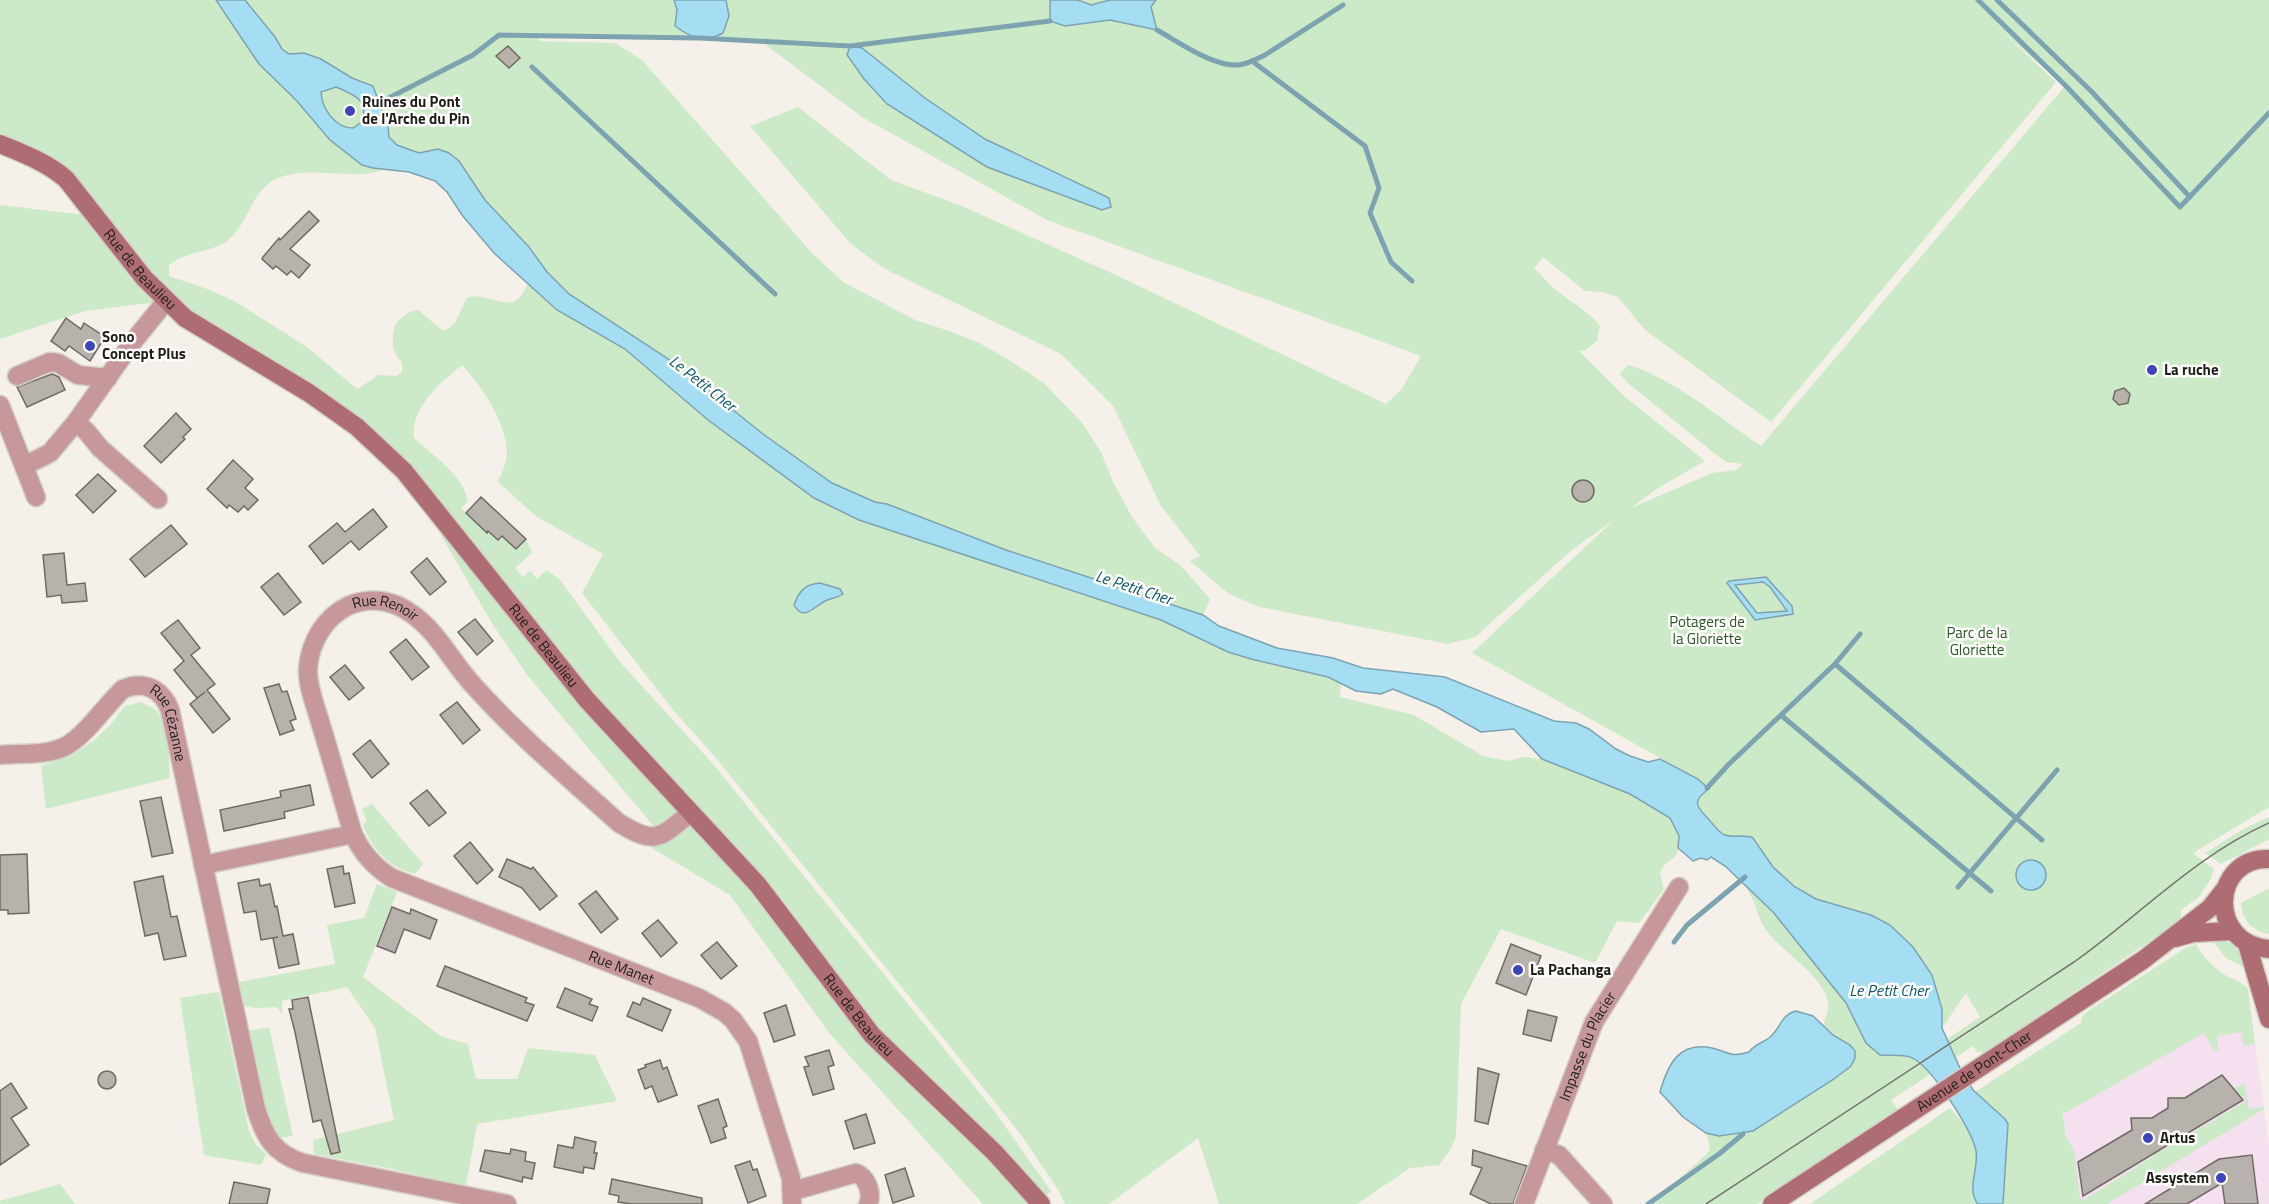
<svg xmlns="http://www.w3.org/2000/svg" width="2269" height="1204" font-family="'Titillium Web',sans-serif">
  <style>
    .commercial { fill: #f4e0ef }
    .green { fill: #cceac7; fill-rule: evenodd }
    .water { fill: #a5ddf2; stroke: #7da3b1; stroke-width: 1.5; fill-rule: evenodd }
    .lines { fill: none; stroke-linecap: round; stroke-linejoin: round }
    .stream { stroke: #7da3b1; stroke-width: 5 }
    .building { fill: #b7b2ab; stroke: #6f6a64; stroke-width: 1.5 }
    .street-casing { stroke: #d3cec8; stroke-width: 21 }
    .secondary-casing { stroke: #d3cec8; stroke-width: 21 }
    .street { stroke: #c6989b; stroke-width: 18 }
    .secondary { stroke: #ae6d72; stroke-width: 18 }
    .tram { stroke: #787570; stroke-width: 1.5 }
    .poi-dot { fill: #3e45b9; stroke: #fffefc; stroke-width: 2 }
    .labels { text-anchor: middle; stroke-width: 5; stroke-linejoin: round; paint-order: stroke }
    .poi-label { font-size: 15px; font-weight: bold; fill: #1f1d1a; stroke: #fffefc; text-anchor: start }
    .street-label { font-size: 15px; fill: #1f1d1a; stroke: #fffefc }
    .park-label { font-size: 15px; fill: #295623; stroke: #fffefc }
    .water-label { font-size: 16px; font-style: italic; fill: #09566b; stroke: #fffefc }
  </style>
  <rect width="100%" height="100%" fill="#f5f0e9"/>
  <!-- commercial -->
  <polygon class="commercial" points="2249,999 2269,1146 2269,1204 2075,1204 2062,1106"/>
  <!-- green -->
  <g class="green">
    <path d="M0,0h216l43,64 37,36 42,45 24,20 11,3 18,1c-9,1 -19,4 -28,5 -29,2 -70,-9 -95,10 -19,15 -22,45 -44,59 -17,10 -38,8 -55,22v11l41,14 26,12 71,45 50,42 22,-14 17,1 5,-3c5,-12 -3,-12 -7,-22 -2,-3 -1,-6 -1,-10 -1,-17 8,-28 25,-31l24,20h4l9,-7 12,-25c24,-8 46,23 61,-15l29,27 68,39 83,71 106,78 45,22 302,100 67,32 23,7 77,18 13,6 -1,14 74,18 69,41 25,5 16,-4 18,2 88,35 40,24 9,18 -2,19 -13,10 -4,8 4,16 -25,34 -22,-2 -22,42 -94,-34 -40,75 -5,132 -5,13 -12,16 -29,3 -53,36h-138l-21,-66 -89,66h-44l-6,-13 -40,-59 -303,-374 -42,-47 -92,-118 21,-39 -66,-37 -39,-35c4,-10 9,-20 9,-31 -2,-31 -25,-64 -45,-86 -22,18 -52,43 -48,73 18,17 50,38 54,63l-7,7 26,24 1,-1 9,9 5,-4 14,13 10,-10 6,14 -17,15 8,9 7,-6 7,8 10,-9 13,10 60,82 93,102 217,267 65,81 56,79 -12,11 2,2h-58l-154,-171 -99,-138 -78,-47 -14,-14 23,1 -133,-159 -35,-51 -89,-154 -238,-170 -81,10 -85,28v-134l94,11 9,-4c-13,-17 -25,-37 -43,-50 -18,-13 -41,-19 -60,-29z"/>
    <path d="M245,0h2024v110l-15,17 15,-15v695l-76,46 21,16 -4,11 -11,17 -18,13v10l-198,134 -2,-3 -3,2 -5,-7 -82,54 7,10 -141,94h-106l56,-50 3,-6 -4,-15 13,3 114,-101 -10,-8c1,-8 6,-15 5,-23 -3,-28 -45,-51 -61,-73 -12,-16 -11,-33 -25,-49l31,30 73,91 20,40 14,12 25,1 11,4 64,-43 -14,-24 -24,35v-19l-71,-94 -55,-16 -21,-12 -22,-20 -20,-29c-9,-4 -19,0 -28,-3 -7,-3 -9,-8 -14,-13 -11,-13 -23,-18 -3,-33l-10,-10 -226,-126 142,-133 -41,29 -98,88 -27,7 -188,-37 -31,-13 -39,-33 10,-5 -39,-50 -48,-100 -52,-52 -178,-86 -32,-24 -101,-118 48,-19 93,73 71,26 156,70 268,128 15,-14 20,-34 -374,-136 -185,-103 -100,-75 -225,-6 3,5 75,2 27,17 169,192 32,30 72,38 34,11 28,11 24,13 43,28 38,40 19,29 12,30 19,35 23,31 26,18 29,33 -7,16 -197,-65 -119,-46 -12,-2 -43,-19 -69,-49 -87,-70 -107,-70 -22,-22 -18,-25 -44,-47 -26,-39 -21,-12 -19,4 -22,-8 -8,-8 -1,-11 -9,-26 -14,-18 -12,-4 -32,-19 -17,-6 -15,1 -7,-5 -7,-12zM2000,30l65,56 -304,360c-38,-26 -90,-69 -133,-81l-8,9 9,10 90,73 8,5 16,2 -7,6 -24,3 -81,35 27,-20 47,-27 -81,-65 -45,-45 7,-1 11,-9 3,-15c-12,-16 -30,-24 -45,-37 -8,-6 -13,-14 -21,-21l9,-11 42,34 17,1 16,5 27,33 126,92 285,-340z"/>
    <path d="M336,87c19,8 31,12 27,34l-10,8c-19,-1 -31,-20 -32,-37z"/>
    <path d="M141,702c5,3 13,6 17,10 12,18 10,45 12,66l-124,31 -5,-43 31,-11 21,-14 17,-16 15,-19z"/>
    <path d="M372,804l51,60 -8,10c-27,-7 -42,-24 -52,-49l4,-4 -5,-12z"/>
    <polygon points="2269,817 2269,839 2221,864 2205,853 2245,828"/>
    <polygon points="377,884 397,892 363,977 442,1037 468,1044 476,1079 517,1079 528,1048 595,1055 617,1101 477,1124 466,1186 387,1168 314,1154 313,1140 394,1120 375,1028 347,987 282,1001 282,1015 277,1007 256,1008 244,1006 239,982 335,964 327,925 364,918"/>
    <path d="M2269,888v46h-1c-17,-4 -26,-14 -27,-31z"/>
    <path d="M2209,936c25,5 30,12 40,34l-23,-12z"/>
    <path d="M2196,944c6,11 16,22 26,29 9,6 19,8 26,16l7,55 -11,2 -3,-14 -24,4 1,14 -4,1 -10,-18 -139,80 -3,-4 4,28 8,12 6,49 4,2 70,-44 -2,-3 7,-4 3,2 84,-50 -3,-5 -3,1 -6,-8 10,-6 5,26 15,-2v2l-157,95h-104l5,-80 -3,-5 -30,-27 106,-69 1,-7 9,-7 96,-62z"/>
    <polygon points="219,992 249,1131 256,1145 266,1154 261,1165 204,1155 180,998"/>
    <polygon points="269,1027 293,1136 278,1138 266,1117 248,1031"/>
    <path d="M1950,1108c12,14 24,26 26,45 2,17 -9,37 2,51h-168z"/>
    <polygon points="60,1184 75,1204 0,1204 0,1201"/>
  </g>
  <!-- water -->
  <g class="water">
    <path d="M216,0h29l30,37 7,12 7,5 15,-1 17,6 31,19 21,8 15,40 1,11 8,8 22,8 19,-4 11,4 10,8 26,39 44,47 18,25 22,22 107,70 87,70 69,49 43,19 12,2 119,46 197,65 16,11 58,22 56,10 30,10 82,9 109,44 22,2 13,6 27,20 14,7 18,6 12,-3 38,20 11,10c-21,14 -9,20 2,33 5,5 7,10 14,13 9,3 19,-1 28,3l20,29 22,20 21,12 55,16 19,10 23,22 19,28 10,34v19l17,38 14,24 32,29 3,5 -5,80h-25c-12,-14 1,-36 -2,-53 -4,-21 -42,-79 -60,-91 -10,-7 -25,-4 -36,-5l-14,-12 -20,-40 -73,-91 -48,-46 -14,-9 -4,3 -6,-2 -8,3 -15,-13 1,-12 -9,-18 -40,-24 -88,-35 -28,-30 -33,3 -44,-25 -44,-18 -12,5 -25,-3 -28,-14 -77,-18 -23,-7 -67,-32 -302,-100 -45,-22 -106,-78 -83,-71 -68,-39 -63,-57 -32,-38 -15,-23 -12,-11 -26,-9 -36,-4 -11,-3 -32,-25 -34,-40 -37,-36zM336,87c19,8 31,12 27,34l-10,7c-18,0 -31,-19 -32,-36z"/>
    <path d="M674,0h52l3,16 -6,17c-19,10 -32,5 -48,-7l2,-16z"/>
    <polygon points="1050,0 1078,0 1091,5 1110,0 1156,0 1151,7 1157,30 1110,20 1065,26 1050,21"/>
    <polygon points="850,46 862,48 925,98 985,139 1109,198 1111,207 1102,210 987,167 887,104 864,79 847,55"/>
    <path d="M1766,577l26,29 1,8 -38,6 -28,-37 2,-2zM1763,582l7,5 17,24 -30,2 -22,-28z"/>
    <path d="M820,583l20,6 3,5c-6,4 -12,4 -18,7 -11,6 -22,21 -31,4 5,-14 11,-21 26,-22z"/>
    <circle cx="2031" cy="875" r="15"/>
    <path d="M1796,1011l17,5 20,19 17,10 5,6v7l-4,8 -17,13 -81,52 -34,5 -13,-3 -23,-16 -23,-25c8,-28 19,-51 52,-44 17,4 19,10 37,4 6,-8 13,-9 20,-14 12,-9 11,-23 27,-27z"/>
  </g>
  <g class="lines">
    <!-- stream -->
    <g class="stream">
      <polyline points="1978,0 2066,86 2180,207 2269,113"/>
      <polyline points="1997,0 2091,91 2190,197"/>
      <path d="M1157,30c22,12 56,37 82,35 9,-1 18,-6 26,-10l78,-50"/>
      <polyline points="1252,61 1365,146 1379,188 1370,213 1391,262 1412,281"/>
      <polyline points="532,67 775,294"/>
      <polyline points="373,106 473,55 499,35 700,38 850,46 1050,21"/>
      <polyline points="1835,664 2042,840"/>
      <polyline points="1782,716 1991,891"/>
      <polyline points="1707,788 1729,764 1835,664 1860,634"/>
      <polyline points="1958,887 2057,770"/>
      <polyline points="1674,942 1687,925 1745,877"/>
      <polyline points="1648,1204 1719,1154 1743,1134"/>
    </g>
  </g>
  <!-- building -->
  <g class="building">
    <polygon points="508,46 520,58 509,68 496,56"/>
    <polygon points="309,211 319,221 290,249 310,265 299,278 291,271 287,275 276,266 273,269 262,259 263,257 279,238 280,240"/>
    <polygon points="66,318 81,329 84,323 105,337 90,361 69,346 65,351 51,341"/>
    <polygon points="52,374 59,377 65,390 27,407 17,387"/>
    <polygon points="2124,388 2130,394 2128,403 2119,405 2113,399 2115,391"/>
    <polygon points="176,413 191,429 183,437 185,439 161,463 144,446"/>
    <polygon points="233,460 253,479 245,488 258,500 248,510 244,506 238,512 229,505 227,508 207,489"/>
    <polygon points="98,474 116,491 93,513 76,495"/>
    <circle cx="1583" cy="491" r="11"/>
    <polygon points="481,497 526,539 516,549 502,536 498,540 488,531 487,533 466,513"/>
    <polygon points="373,509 387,527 359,550 351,541 323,564 309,546 337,523 345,532"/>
    <polygon points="171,525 187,544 145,577 130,559"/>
    <polygon points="64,553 67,585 85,583 87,601 62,603 61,595 47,597 43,555"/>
    <polygon points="427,558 446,582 430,595 411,572"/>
    <polygon points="278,573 301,602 284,615 261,587"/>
    <polygon points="475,619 493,641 477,655 458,632"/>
    <polygon points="178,620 200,648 191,655 215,684 207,690 230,719 213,733 190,704 205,692 197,698 174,670 184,661 161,633"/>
    <polygon points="406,639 429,667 412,680 390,652"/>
    <polygon points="345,665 364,688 349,700 330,677"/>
    <polygon points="279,684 282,692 287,691 296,719 290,721 294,730 280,735 264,688"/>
    <polygon points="457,702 480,730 463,744 440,715"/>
    <polygon points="370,740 389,764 372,778 353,754"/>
    <polygon points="310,785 314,805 284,812 285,818 224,831 220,810 281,797 280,791"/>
    <polygon points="427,790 446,813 429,826 410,803"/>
    <polygon points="161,797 173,853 152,857 140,801"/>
    <polygon points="470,842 493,870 477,884 454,856"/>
    <polygon points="27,854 29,913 8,914 8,910 0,910 0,855"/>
    <polygon points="507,859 531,869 533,867 557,896 540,910 522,888 499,877"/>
    <polygon points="343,866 344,874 349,873 355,903 335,907 327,869"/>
    <polygon points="163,876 171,917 177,916 186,956 164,960 158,933 145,936 134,882"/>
    <polygon points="259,879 260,886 270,884 275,907 277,906 283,936 293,934 299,964 279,968 273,938 278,937 261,940 256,911 244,913 238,883"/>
    <polygon points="596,891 618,919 601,933 579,904"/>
    <polygon points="392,907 410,914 411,909 437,920 430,939 404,929 395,953 377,946"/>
    <polygon points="658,920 677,943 661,957 642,933"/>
    <polygon points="717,942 737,966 721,979 701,955"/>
    <polygon points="1511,944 1541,956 1526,995 1496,983"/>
    <polygon points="445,966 527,998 525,1002 534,1005 527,1021 437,986"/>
    <polygon points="565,988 592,999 589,1004 598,1007 592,1021 557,1007"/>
    <polygon points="308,997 340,1152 331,1154 321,1120 313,1122 295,1032 289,1009 293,1009 292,1000"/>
    <polygon points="643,998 671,1010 662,1031 627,1016 633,1002 640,1005"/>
    <polygon points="786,1005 795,1035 774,1042 764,1013"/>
    <polygon points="1528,1010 1557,1017 1551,1041 1523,1034"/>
    <polygon points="829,1050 834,1065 828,1067 834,1089 813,1095 804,1067 809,1066 805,1057"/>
    <polygon points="660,1060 663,1069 667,1067 677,1095 658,1102 652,1086 645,1089 638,1070 646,1067 645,1065"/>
    <polygon points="1478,1068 1499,1074 1488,1124 1475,1121"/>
    <circle cx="107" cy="1080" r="9"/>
    <polygon points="2222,1075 2243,1100 2083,1196 2078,1162 2132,1130 2131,1118 2152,1118 2168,1108 2168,1098 2185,1098"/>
    <polygon points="11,1083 27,1108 11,1118 29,1145 0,1165 0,1091"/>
    <polygon points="718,1099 727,1126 723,1128 726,1138 711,1143 698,1106"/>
    <polygon points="866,1114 875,1143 854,1149 845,1121"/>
    <polygon points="575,1137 596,1142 594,1153 597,1153 594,1169 584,1167 583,1173 554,1167 558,1145 573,1148"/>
    <polygon points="511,1149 526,1152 525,1161 535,1163 532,1179 523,1177 522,1182 480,1171 485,1150 510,1154"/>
    <polygon points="1473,1150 1527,1166 1513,1204 1491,1204 1470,1194 1482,1168 1472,1165"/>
    <polygon points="2252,1155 2258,1204 2225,1204 2222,1183 2187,1204 2145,1204 2219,1159"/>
    <polygon points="750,1161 753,1170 757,1169 766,1196 748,1203 735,1166"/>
    <polygon points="905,1168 914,1196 893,1203 885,1175"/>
    <polygon points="612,1179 702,1198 702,1204 631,1204 618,1202 619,1196 609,1194"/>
    <polygon points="234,1182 270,1189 267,1204 229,1204"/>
  </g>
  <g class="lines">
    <defs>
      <g id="street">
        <polyline points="17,376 50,362 58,363 78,375 108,378"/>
        <polyline points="0,405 36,497"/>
        <polyline points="76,422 87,432 100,448 158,499"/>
        <polyline points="24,466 50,453 76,422 132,343 166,301"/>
        <path id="s1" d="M0,755c20,-2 47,1 66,-9 20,-11 39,-40 57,-57 21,-9 39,0 47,21l86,399c9,28 17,44 47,54l204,41"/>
        <path id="s2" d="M353,834c9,19 21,33 39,44l307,120 25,14 9,8 15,21 43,137 1,26"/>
        <path id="s3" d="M203,865l150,-31c-11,-37 -21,-73 -32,-109 -5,-18 -14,-39 -13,-57 2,-26 17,-51 40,-62 22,-10 45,-6 64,8 26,18 41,50 62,72 44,49 96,93 145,137 36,22 40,16 71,-10"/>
        <polyline points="1544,1150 1559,1155 1603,1204"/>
        <path d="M793,1191l63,-18c11,4 17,21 12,31"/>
        <path id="s4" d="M1524,1204l70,-182 85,-135"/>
      </g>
      <g id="secondary">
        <path id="s5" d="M0,144c24,10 46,18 66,35l78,99 41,40 124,75 48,34 47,44 183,229 171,185 114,150 123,118 46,51"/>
        <path d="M2269,859c-58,-2 -62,85 0,90"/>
        <polyline points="2175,938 2193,933 2233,931"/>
        <polyline points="2247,944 2269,1019"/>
        <path id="s6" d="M1772,1204l371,-244 67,-52 15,-19"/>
      </g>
    </defs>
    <!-- street casing -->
    <use href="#street" class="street-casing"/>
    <!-- secondary casing -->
    <use href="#secondary" class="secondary-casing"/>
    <!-- street -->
    <use href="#street" class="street"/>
    <!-- secondary -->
    <use href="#secondary" class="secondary"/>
    <!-- tram -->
    <path class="tram" d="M1706,1204l368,-242c65,-46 121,-106 195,-139"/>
  </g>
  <!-- markers -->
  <g class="poi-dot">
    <circle cx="350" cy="111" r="6"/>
    <circle cx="90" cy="346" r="6"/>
    <circle cx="2152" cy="370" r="6"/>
    <circle cx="1518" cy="970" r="6"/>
    <circle cx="2148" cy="1138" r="6"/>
    <circle cx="2221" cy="1178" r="6"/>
  </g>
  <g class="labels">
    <!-- poi labels -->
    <g class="poi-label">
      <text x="362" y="107">Ruines du Pont<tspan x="362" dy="17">de l'Arche du Pin</tspan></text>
      <text x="102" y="342">Sono<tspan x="102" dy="17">Concept Plus</tspan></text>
      <text x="2164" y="375">La ruche</text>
      <text x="1530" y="975">La Pachanga</text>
      <text x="2160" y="1143">Artus</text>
      <text x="2209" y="1183" text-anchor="end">Assystem</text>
    </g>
    <!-- street labels -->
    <g class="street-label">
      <text dy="5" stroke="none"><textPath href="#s5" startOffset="192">Rue de Beaulieu</textPath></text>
      <text dy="5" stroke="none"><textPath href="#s3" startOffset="442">Rue Renoir</textPath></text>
      <text dy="5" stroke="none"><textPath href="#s5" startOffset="750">Rue de Beaulieu</textPath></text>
      <text dy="5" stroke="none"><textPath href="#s1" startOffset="218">Rue Cézanne</textPath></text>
      <text dy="5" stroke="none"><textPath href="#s2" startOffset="306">Rue Manet</textPath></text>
      <text dy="5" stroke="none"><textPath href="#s5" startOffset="1236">Rue de Beaulieu</textPath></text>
      <text dy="5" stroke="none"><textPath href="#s4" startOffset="170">Impasse du Placier</textPath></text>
      <text dy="5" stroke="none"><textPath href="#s6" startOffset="242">Avenue de Pont-Cher</textPath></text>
    </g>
    <!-- park labels -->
    <g class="park-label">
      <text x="1707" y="627">Potagers de<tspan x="1707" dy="17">la Gloriette</tspan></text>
      <text x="1977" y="638">Parc de la<tspan x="1977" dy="17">Gloriette</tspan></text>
    </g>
    <!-- water labels -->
    <g class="water-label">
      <text transform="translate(703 383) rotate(38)" y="6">Le Petit Cher</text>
      <text transform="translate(1134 587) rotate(18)" y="6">Le Petit Cher</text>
      <text x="1889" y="996">Le Petit Cher</text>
    </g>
  </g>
</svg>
